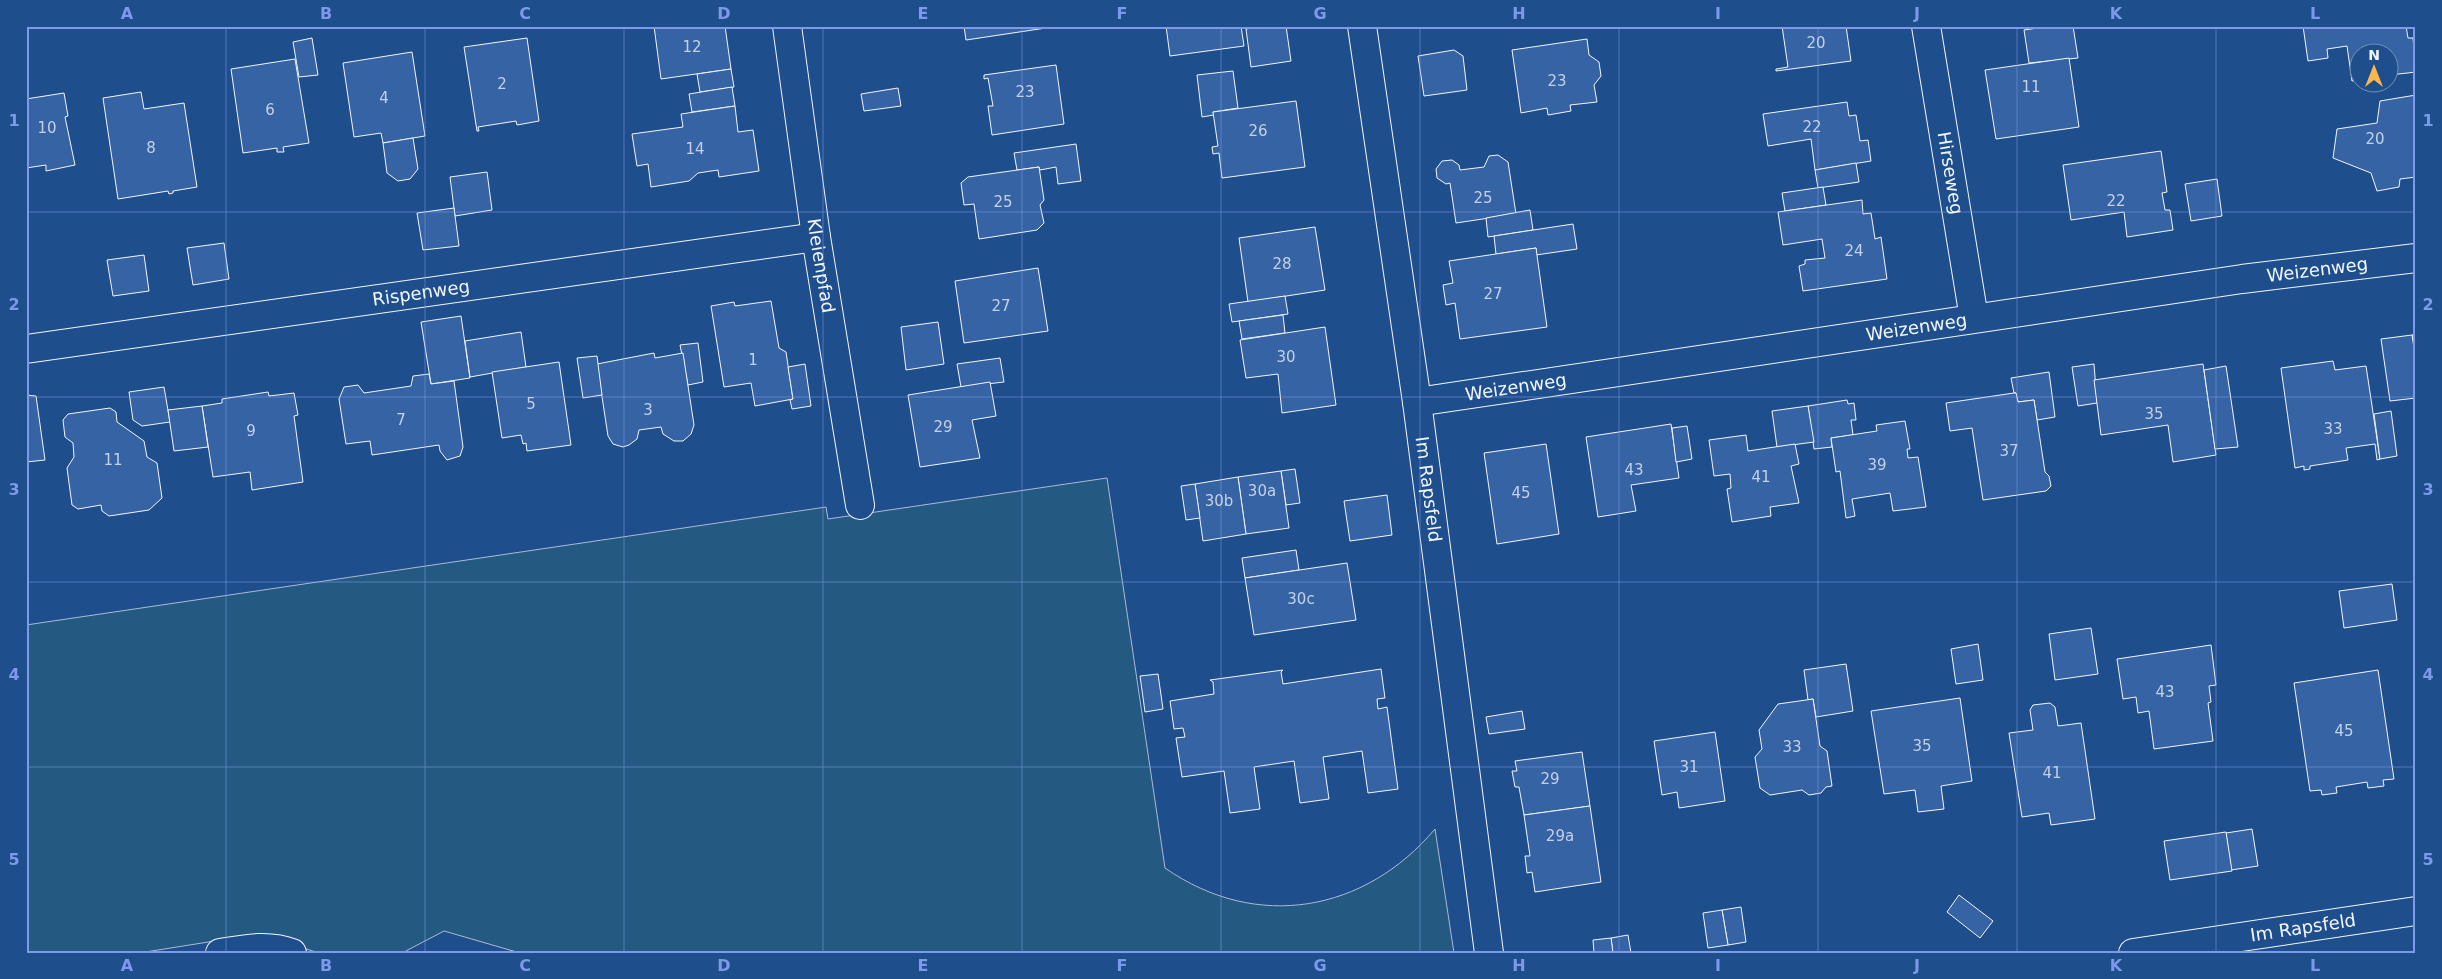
<svg xmlns="http://www.w3.org/2000/svg" width="2442" height="979" font-family="'DejaVu Sans',sans-serif">
  <style>
    .green { fill: #245a82; stroke: #a8bbd7 }
    .building { fill: #3563a3; stroke: #f2f6ff }
    .lines { fill: none; stroke-linecap: round; stroke-linejoin: round }
    .minor-casing { stroke: #f2f6ff; stroke-width: 30 }
    .minor { stroke: #1f4e8c; stroke-width: 28 }
    .grid { fill: none; stroke: #7d9aea; stroke-width: 1; stroke-opacity: 0.55 }
    .labels { text-anchor: middle; stroke-width: 4; stroke-linejoin: round; paint-order: stroke }
    .number-label { font-size: 15px; fill: #c3d1e8 }
    .street-label { font-size: 18px; fill: #f2f6ff; stroke: #1f4e8c }
    .neatline { fill: none; stroke: #7d9aea; stroke-width: 2 }
    .grid-label { font-size: 16px; text-anchor: middle; font-weight: bold; fill: #7d9aea }
  </style>
  <rect width="100%" height="100%" fill="#1f4e8c"/>
  <!-- green -->
  <path class="green" d="M1107,478l58,390c92,64 200,44 270,-39l19,124h-934l-76,-22 -42,22h-83l-60,-19 -120,19h-113v-328l800,-118 2,12z"/>
  <!-- building -->
  <g class="building">
    <polygon points="654,26 725,26 731,69 661,79"/>
    <polygon points="964,26 1046,26 1046,28 966,40"/>
    <polygon points="1166,26 1241,26 1244,46 1170,56"/>
    <polygon points="1262,26 1286,26 1291,61 1251,67 1246,29"/>
    <polygon points="1782,26 1846,26 1851,61 1776,71 1776,69 1788,67"/>
    <polygon points="2052,26 2073,26 2078,58 2029,63 2024,30"/>
    <polygon points="2303,26 2406,26 2408,38 2413,38 2416,72 2390,75 2390,52 2360,52 2360,80 2352,81 2347,46 2327,49 2328,58 2308,61"/>
    <polygon points="312,38 318,75 299,77 293,42"/>
    <polygon points="527,38 539,121 517,125 516,121 478,127 479,131 477,131 464,47"/>
    <polygon points="1587,39 1589,55 1599,62 1601,76 1594,85 1597,102 1570,105 1571,111 1548,115 1547,108 1521,113 1512,50"/>
    <polygon points="1454,50 1463,56 1467,90 1424,96 1418,56"/>
    <polygon points="412,52 425,136 383,143 381,133 354,137 343,63"/>
    <polygon points="2069,58 2079,127 1996,139 1985,70"/>
    <polygon points="295,59 309,143 283,147 284,152 277,152 277,148 243,153 231,69"/>
    <polygon points="1056,65 1064,124 992,135 988,106 993,106 988,78 984,79 984,75"/>
    <polygon points="731,69 734,87 700,92 697,74"/>
    <polygon points="1233,71 1238,108 1213,112 1214,115 1202,117 1197,75"/>
    <polygon points="732,87 735,106 692,112 689,94"/>
    <polygon points="898,88 901,106 864,111 861,94"/>
    <polygon points="141,92 144,109 184,103 197,187 173,191 173,193 169,194 168,191 118,199 103,98"/>
    <polygon points="64,93 68,116 65,117 75,165 46,171 46,165 26,168 26,99"/>
    <polygon points="2416,95 2416,177 2400,179 2399,187 2377,191 2371,173 2333,158 2337,129 2377,123 2380,101"/>
    <polygon points="1296,101 1305,167 1222,178 1219,153 1213,154 1212,147 1218,146 1213,112"/>
    <polygon points="1847,102 1849,116 1856,115 1860,141 1868,140 1871,161 1815,170 1811,139 1768,146 1763,114"/>
    <polygon points="735,106 738,132 753,130 759,171 719,177 718,170 698,173 689,181 651,187 648,164 637,166 632,134 683,127 681,114"/>
    <polygon points="413,138 418,169 410,179 398,181 387,173 383,143"/>
    <polygon points="1076,144 1081,181 1058,184 1056,167 1040,170 1039,167 1017,170 1014,153"/>
    <polygon points="2161,151 2167,192 2162,193 2165,210 2170,210 2173,230 2127,237 2124,212 2071,220 2063,165"/>
    <polygon points="1498,155 1508,162 1516,214 1456,223 1450,183 1446,184 1437,178 1436,169 1442,161 1452,160 1459,165 1460,170 1484,167 1489,156"/>
    <polygon points="1856,163 1859,182 1818,188 1815,170"/>
    <polygon points="1039,167 1044,200 1040,205 1044,223 1037,230 979,239 974,204 964,205 961,183 968,177"/>
    <polygon points="487,172 492,210 455,216 450,177"/>
    <polygon points="2217,179 2222,216 2191,221 2185,184"/>
    <polygon points="1823,187 1826,205 1785,211 1782,193"/>
    <polygon points="1862,200 1863,214 1871,213 1875,239 1881,237 1887,279 1803,291 1799,266 1805,264 1805,260 1825,258 1822,239 1783,245 1778,212"/>
    <polygon points="454,208 459,246 423,250 417,213"/>
    <polygon points="1530,210 1533,230 1488,237 1486,218"/>
    <polygon points="1573,224 1577,249 1536,255 1536,248 1496,254 1494,236"/>
    <polygon points="1315,227 1325,290 1248,302 1239,238"/>
    <polygon points="224,243 229,279 193,285 187,248"/>
    <polygon points="1536,248 1547,327 1460,339 1455,303 1446,305 1443,285 1453,283 1449,261"/>
    <polygon points="144,255 149,291 113,296 107,260"/>
    <polygon points="1038,268 1048,331 964,343 955,281"/>
    <polygon points="1285,296 1288,314 1232,322 1229,304"/>
    <polygon points="771,301 779,348 786,352 793,399 755,406 751,383 724,387 711,306 734,302 735,306"/>
    <polygon points="1283,315 1285,333 1242,339 1239,321"/>
    <polygon points="461,316 470,378 431,384 421,322"/>
    <polygon points="938,322 944,364 906,370 901,327"/>
    <polygon points="1325,327 1336,405 1282,413 1278,374 1246,378 1240,340"/>
    <polygon points="521,332 526,367 470,377 465,341"/>
    <polygon points="2416,334 2416,361 2412,335"/>
    <polygon points="2412,335 2416,361 2416,398 2390,401 2381,339"/>
    <polygon points="698,343 703,382 688,385 680,345"/>
    <polygon points="654,353 655,358 683,353 694,425 691,434 683,441 674,441 663,434 661,427 639,430 637,439 629,445 623,447 613,444 608,436 597,364"/>
    <polygon points="597,356 602,395 583,398 577,358"/>
    <polygon points="1000,358 1004,382 961,387 957,364"/>
    <polygon points="2333,361 2335,370 2366,366 2380,459 2377,460 2375,444 2346,448 2348,460 2310,466 2310,469 2304,470 2304,466 2295,468 2281,368"/>
    <polygon points="559,362 571,445 527,451 526,443 523,444 521,435 502,438 492,372"/>
    <polygon points="805,364 811,406 792,409 790,400 793,399 788,367"/>
    <polygon points="2094,364 2097,403 2078,406 2072,367"/>
    <polygon points="2203,364 2216,455 2173,462 2168,425 2101,435 2094,380"/>
    <polygon points="2226,366 2238,447 2215,449 2204,370"/>
    <polygon points="2049,372 2055,417 2037,420 2034,400 2018,402 2016,393 2014,393 2011,378"/>
    <polygon points="429,374 431,384 454,381 463,447 460,456 447,460 440,451 439,445 372,455 370,441 346,444 339,399 344,387 358,385 364,393 411,386 413,376"/>
    <polygon points="990,382 996,416 972,420 980,458 920,467 908,395"/>
    <polygon points="164,387 170,422 142,426 133,420 129,392"/>
    <polygon points="268,392 269,396 294,393 298,415 294,416 303,482 252,490 250,472 213,477 202,406 222,403 222,399"/>
    <polygon points="2014,393 2016,393 2018,402 2034,400 2045,472 2049,476 2051,486 2046,491 1983,500 1972,428 1950,431 1946,403"/>
    <polygon points="26,395 36,396 45,460 26,462"/>
    <polygon points="1847,400 1848,404 1854,403 1856,420 1851,420 1853,435 1831,438 1832,447 1814,449 1808,406"/>
    <polygon points="202,406 208,447 174,451 168,410"/>
    <polygon points="1808,406 1814,442 1777,447 1772,411"/>
    <polygon points="110,408 116,412 117,422 144,441 147,457 157,463 162,498 149,510 109,516 102,511 101,505 78,509 72,505 67,468 74,457 73,443 65,437 63,420 68,414"/>
    <polygon points="2391,411 2397,456 2380,459 2374,414"/>
    <polygon points="1905,421 1910,449 1907,449 1908,458 1918,457 1926,507 1893,511 1890,493 1852,499 1855,516 1846,518 1840,471 1836,472 1831,438 1877,431 1876,425"/>
    <polygon points="1671,424 1679,478 1631,485 1636,511 1598,517 1586,437"/>
    <polygon points="1687,426 1692,459 1676,462 1672,428"/>
    <polygon points="1746,435 1748,451 1795,444 1799,464 1791,466 1799,503 1770,507 1771,516 1732,522 1727,489 1731,488 1730,474 1714,476 1709,440"/>
    <polygon points="1546,444 1559,534 1497,544 1484,453"/>
    <polygon points="1295,469 1300,503 1286,505 1281,471"/>
    <polygon points="1281,471 1289,528 1246,534 1238,477"/>
    <polygon points="1238,477 1246,534 1203,541 1195,484"/>
    <polygon points="1195,484 1200,518 1186,520 1181,486"/>
    <polygon points="1387,495 1392,535 1350,541 1344,501"/>
    <polygon points="1296,550 1299,570 1245,578 1242,558"/>
    <polygon points="1347,563 1356,620 1254,635 1245,578"/>
    <polygon points="2392,584 2397,620 2344,628 2339,591"/>
    <polygon points="2091,628 2098,674 2055,680 2049,634"/>
    <polygon points="1978,644 1983,680 1956,684 1951,649"/>
    <polygon points="2211,645 2216,685 2209,686 2211,702 2208,703 2213,741 2154,749 2149,711 2138,713 2136,697 2123,699 2117,659"/>
    <polygon points="1846,664 1853,711 1816,717 1813,699 1808,700 1804,670"/>
    <polygon points="1381,669 1385,698 1377,699 1378,709 1387,707 1398,789 1368,793 1362,751 1323,757 1329,799 1300,803 1294,761 1254,767 1260,809 1230,813 1224,771 1182,777 1176,738 1185,737 1183,728 1174,729 1170,701 1214,694 1213,682 1210,680 1283,670 1281,672 1283,684"/>
    <polygon points="2378,670 2394,779 2383,780 2384,786 2368,788 2367,782 2336,787 2337,793 2322,795 2321,790 2310,791 2294,683"/>
    <polygon points="1158,674 1163,709 1145,712 1140,676"/>
    <polygon points="1960,698 1972,781 1941,786 1944,809 1918,812 1915,790 1884,794 1871,711"/>
    <polygon points="1813,699 1820,746 1827,751 1832,786 1826,787 1821,793 1809,795 1802,790 1770,795 1760,788 1755,757 1762,749 1759,730 1778,704"/>
    <polygon points="2050,703 2055,707 2058,726 2081,723 2095,819 2051,825 2049,813 2022,817 2009,733 2033,730 2030,710 2033,705"/>
    <polygon points="1522,711 1525,729 1489,734 1486,717"/>
    <polygon points="1715,732 1725,801 1679,808 1677,792 1662,795 1654,741"/>
    <polygon points="1582,752 1590,806 1524,815 1519,787 1515,787 1512,771 1517,771 1515,761"/>
    <polygon points="1590,806 1601,882 1535,892 1532,872 1527,873 1525,856 1530,856 1524,815"/>
    <polygon points="2252,829 2258,866 2231,870 2226,833"/>
    <polygon points="2226,832 2232,871 2170,880 2164,841"/>
    <polygon points="1959,895 1993,921 1980,938 1947,912"/>
    <polygon points="1741,907 1746,942 1728,945 1722,910"/>
    <polygon points="1722,910 1728,945 1708,948 1703,913"/>
    <polygon points="1628,935 1631,953 1613,953 1611,938"/>
    <polygon points="1611,938 1613,953 1594,953 1593,940"/>
  </g>
  <g class="lines">
    <defs>
      <g id="minor">
        <path id="s1" d="M787,26l29,211 44,268"/>
        <path id="s2" d="M1362,26l55,376 72,551"/>
        <path id="s3" d="M1926,26l48,292"/>
        <path id="s4" d="M26,349l790,-112"/>
        <path id="s5" d="M1417,402l825,-123 174,-21"/>
        <path d="M220,953c24,-4 49,-9 72,0"/>
        <path id="s6" d="M2133,953l283,-42"/>
      </g>
    </defs>
    <!-- minor casing -->
    <use href="#minor" class="minor-casing"/>
    <!-- minor -->
    <use href="#minor" class="minor"/>
  </g>
  <!-- grid -->
  <path class="grid" d="M226,26v927M425,26v927M624,26v927M823,26v927M1022,26v927M1221,26v927M1420,26v927M1619,26v927M1818,26v927M2017,26v927M2216,26v927M26,212h2390M26,397h2390M26,582h2390M26,767h2390"/>
  <g class="labels">
    <!-- number labels -->
    <g class="number-label">
      <text x="1816" y="48">20</text>
      <text x="692" y="52">12</text>
      <text x="1557" y="86">23</text>
      <text x="502" y="89">2</text>
      <text x="2031" y="92">11</text>
      <text x="1025" y="97">23</text>
      <text x="384" y="103">4</text>
      <text x="270" y="115">6</text>
      <text x="1812" y="132">22</text>
      <text x="47" y="133">10</text>
      <text x="1258" y="136">26</text>
      <text x="2375" y="144">20</text>
      <text x="151" y="153">8</text>
      <text x="695" y="154">14</text>
      <text x="1483" y="203">25</text>
      <text x="2116" y="206">22</text>
      <text x="1003" y="207">25</text>
      <text x="1854" y="256">24</text>
      <text x="1282" y="269">28</text>
      <text x="1493" y="299">27</text>
      <text x="1001" y="311">27</text>
      <text x="1286" y="362">30</text>
      <text x="753" y="365">1</text>
      <text x="531" y="409">5</text>
      <text x="648" y="415">3</text>
      <text x="2154" y="419">35</text>
      <text x="401" y="425">7</text>
      <text x="943" y="432">29</text>
      <text x="2333" y="434">33</text>
      <text x="251" y="436">9</text>
      <text x="2009" y="456">37</text>
      <text x="113" y="465">11</text>
      <text x="1877" y="470">39</text>
      <text x="1634" y="475">43</text>
      <text x="1761" y="482">41</text>
      <text x="1262" y="496">30a</text>
      <text x="1521" y="498">45</text>
      <text x="1219" y="506">30b</text>
      <text x="1301" y="604">30c</text>
      <text x="2165" y="697">43</text>
      <text x="2344" y="736">45</text>
      <text x="1922" y="751">35</text>
      <text x="1792" y="752">33</text>
      <text x="1689" y="772">31</text>
      <text x="2052" y="778">41</text>
      <text x="1550" y="784">29</text>
      <text x="1560" y="841">29a</text>
    </g>
    <!-- street labels -->
    <g class="street-label">
      <text dy="6" stroke="none"><textPath href="#s3" startOffset="149">Hirseweg</textPath></text>
      <text dy="6" stroke="none"><textPath href="#s1" startOffset="242">Kleienpfad</textPath></text>
      <text dy="6" stroke="none"><textPath href="#s5" startOffset="910">Weizenweg</textPath></text>
      <text dy="6" stroke="none"><textPath href="#s4" startOffset="399">Rispenweg</textPath></text>
      <text dy="6" stroke="none"><textPath href="#s5" startOffset="505">Weizenweg</textPath></text>
      <text dy="6" stroke="none"><textPath href="#s5" startOffset="100">Weizenweg</textPath></text>
      <text dy="6" stroke="none"><textPath href="#s2" startOffset="468">Im Rapsfeld</textPath></text>
      <text dy="6" stroke="none"><textPath href="#s6" startOffset="172">Im Rapsfeld</textPath></text>
    </g>
  </g>
  <!-- border -->
  <rect width="2442" height="979" fill="none" stroke="#1f4e8c" stroke-width="55"/>
  <!-- north arrow -->
  <g transform="translate(2374 68)"><circle r="24" fill="#1f4e8c" stroke="#7391ba"/>
  <path d="M0-4L9 19L0 12L-9 19Z" fill="#ffb74d"/>
  <text y="-8" font-size="14" font-weight="bold" text-anchor="middle" fill="#f2f6ff">N</text>
  </g>
  <rect x="28" y="28" width="2386" height="924" class="neatline"/>
  <g class="grid-label">
    <text x="127" y="19">A</text>
    <text x="326" y="19">B</text>
    <text x="525" y="19">C</text>
    <text x="724" y="19">D</text>
    <text x="923" y="19">E</text>
    <text x="1122" y="19">F</text>
    <text x="1320" y="19">G</text>
    <text x="1519" y="19">H</text>
    <text x="1718" y="19">I</text>
    <text x="1917" y="19">J</text>
    <text x="2116" y="19">K</text>
    <text x="2315" y="19">L</text>
    <text x="14" y="126">1</text>
    <text x="2428" y="126">1</text>
    <text x="14" y="310">2</text>
    <text x="2428" y="310">2</text>
    <text x="14" y="495">3</text>
    <text x="2428" y="495">3</text>
    <text x="14" y="680">4</text>
    <text x="2428" y="680">4</text>
    <text x="14" y="865">5</text>
    <text x="2428" y="865">5</text>
    <text x="127" y="971">A</text>
    <text x="326" y="971">B</text>
    <text x="525" y="971">C</text>
    <text x="724" y="971">D</text>
    <text x="923" y="971">E</text>
    <text x="1122" y="971">F</text>
    <text x="1320" y="971">G</text>
    <text x="1519" y="971">H</text>
    <text x="1718" y="971">I</text>
    <text x="1917" y="971">J</text>
    <text x="2116" y="971">K</text>
    <text x="2315" y="971">L</text>
  </g>
</svg>
